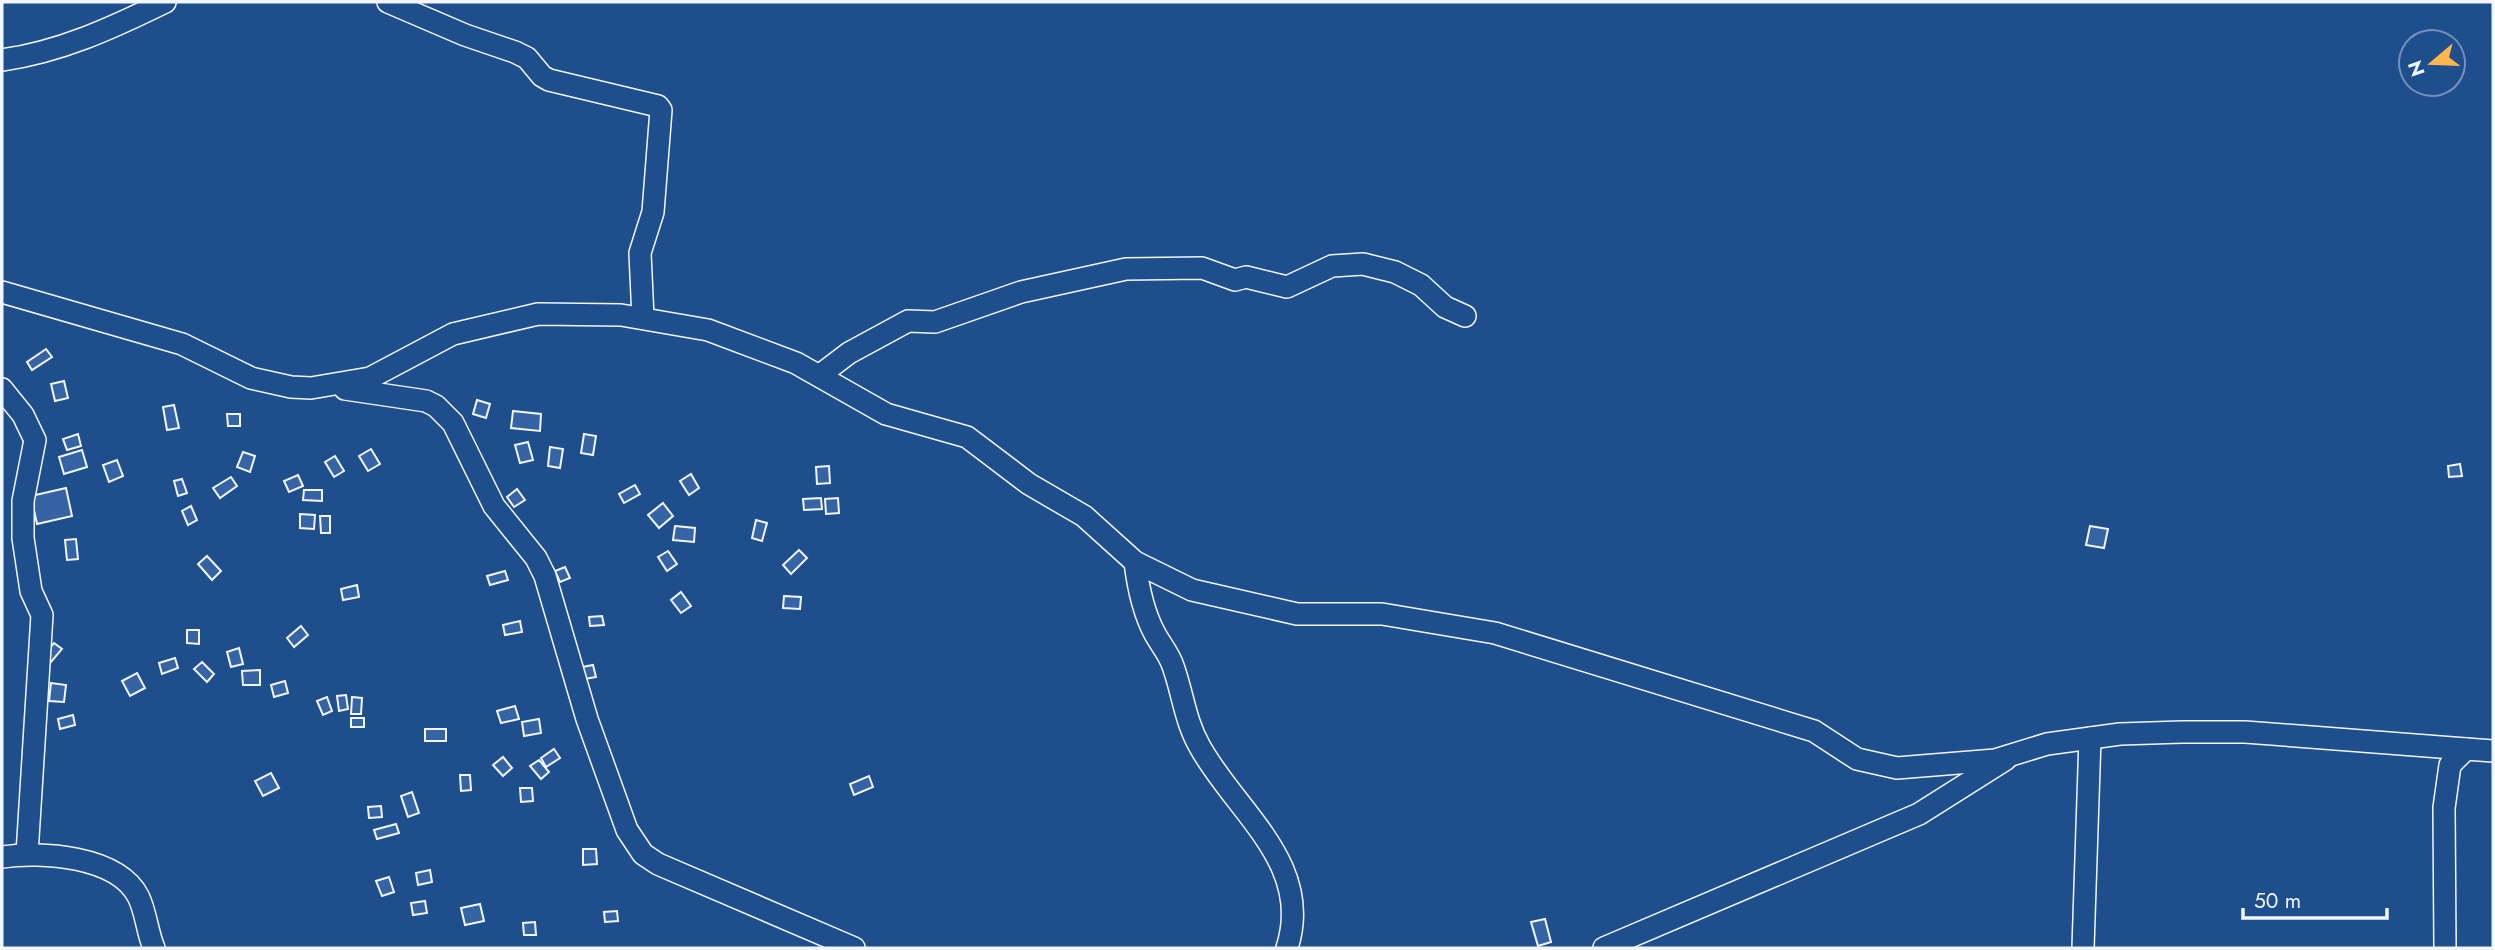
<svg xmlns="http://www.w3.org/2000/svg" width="2495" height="950" font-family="Jost,sans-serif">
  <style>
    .building { fill: #3563a3; stroke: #f2f6ff; stroke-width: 2 }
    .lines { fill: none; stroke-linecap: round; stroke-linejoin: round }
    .minor-casing { stroke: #f2f6ff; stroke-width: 24 }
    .minor { stroke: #1f4e8c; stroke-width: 21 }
  </style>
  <rect width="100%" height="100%" fill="#1f4e8c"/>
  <!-- building -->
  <g class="building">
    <polygon points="46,349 52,357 32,370 27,362"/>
    <polygon points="64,381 68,398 55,401 51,384"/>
    <polygon points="477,400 490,404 486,418 473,414"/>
    <polygon points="174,405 179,428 167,430 163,407"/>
    <polygon points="513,411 541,414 540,431 511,428"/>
    <polygon points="227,414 240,414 240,426 228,426"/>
    <polygon points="78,434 81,446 67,450 63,439"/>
    <polygon points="584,434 596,436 593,455 581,453"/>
    <polygon points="528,442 533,460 520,463 515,445"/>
    <polygon points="550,447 563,449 560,468 548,466"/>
    <polygon points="371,449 380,464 368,471 359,456"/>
    <polygon points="82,450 87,467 64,474 59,457"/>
    <polygon points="243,452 255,456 250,472 237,467"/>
    <polygon points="335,456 344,471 334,477 325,462"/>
    <polygon points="117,460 123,476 109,482 103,465"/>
    <polygon points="2460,464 2462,476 2449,477 2448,466"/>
    <polygon points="829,466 830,483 817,484 816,467"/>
    <polygon points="691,474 699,488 689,495 680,481"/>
    <polygon points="298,475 303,486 289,492 284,481"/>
    <polygon points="231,477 237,486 220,498 213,488"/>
    <polygon points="182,479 187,493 178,496 174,481"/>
    <polygon points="635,485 640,494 624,503 619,494"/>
    <polygon points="66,488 72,516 37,524 31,496"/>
    <polygon points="517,489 525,500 514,507 507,497"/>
    <polygon points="304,490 322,490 322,501 303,500"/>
    <polygon points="821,498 822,509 804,510 803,499"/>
    <polygon points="838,498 839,513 826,514 825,499"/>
    <polygon points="663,503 673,516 659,528 648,515"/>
    <polygon points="191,506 197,520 188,525 182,511"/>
    <polygon points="300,514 315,515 314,529 300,528"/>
    <polygon points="320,516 330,516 330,533 321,533"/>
    <polygon points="756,520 767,523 762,541 752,538"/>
    <polygon points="675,526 695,528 694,542 673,540"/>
    <polygon points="2090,526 2108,529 2104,548 2086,545"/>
    <polygon points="76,539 78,559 67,560 65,540"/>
    <polygon points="799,550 807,558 791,574 783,565"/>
    <polygon points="668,551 677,564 667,571 658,557"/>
    <polygon points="207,556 221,571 212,580 198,564"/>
    <polygon points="565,567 570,578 560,582 555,571"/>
    <polygon points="505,571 508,580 490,585 487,576"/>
    <polygon points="357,585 359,597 343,600 341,589"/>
    <polygon points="681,592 691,606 681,613 671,600"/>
    <polygon points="784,596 801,597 800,609 783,608"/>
    <polygon points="602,616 604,625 590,626 589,617"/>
    <polygon points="520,621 522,632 505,635 503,625"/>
    <polygon points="301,626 308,635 294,647 287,638"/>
    <polygon points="187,630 199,630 199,644 187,643"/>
    <polygon points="54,643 62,649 51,662 43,656"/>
    <polygon points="239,648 243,664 231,667 227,652"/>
    <polygon points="175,658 178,668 162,674 159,663"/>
    <polygon points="202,662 214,674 207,682 194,669"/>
    <polygon points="593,665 596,677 579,680 577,668"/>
    <polygon points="260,670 260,685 243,685 242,671"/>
    <polygon points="137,673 145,688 130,696 122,681"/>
    <polygon points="285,681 288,693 274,697 271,685"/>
    <polygon points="51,683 66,685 64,702 49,701"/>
    <polygon points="346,695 348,709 339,711 337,696"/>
    <polygon points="327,697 332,711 323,715 317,701"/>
    <polygon points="352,697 362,698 361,714 351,714"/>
    <polygon points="515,706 519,719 501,723 497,711"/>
    <polygon points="73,715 75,725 60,729 58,719"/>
    <rect x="351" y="718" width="13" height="9"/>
    <polygon points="539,719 541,733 524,736 522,722"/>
    <rect x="425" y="729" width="21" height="12"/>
    <polygon points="554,749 560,758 546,767 541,758"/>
    <polygon points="503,757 512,768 503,776 493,765"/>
    <polygon points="539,760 549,772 541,779 530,766"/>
    <polygon points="271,773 279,788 263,796 255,781"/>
    <polygon points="460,775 470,775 471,790 461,791"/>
    <polygon points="869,776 873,787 854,795 850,784"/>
    <polygon points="520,788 532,788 533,801 521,802"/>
    <polygon points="412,792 419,813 408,817 401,796"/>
    <polygon points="381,806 382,817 369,818 368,807"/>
    <polygon points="396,824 399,833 377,839 374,830"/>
    <polygon points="583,849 596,849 597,864 583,865"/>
    <polygon points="430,870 432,882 418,885 416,873"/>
    <polygon points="389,877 394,892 382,896 376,881"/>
    <polygon points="425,901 427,913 413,915 411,903"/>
    <polygon points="480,904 484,921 465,925 461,908"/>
    <polygon points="617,911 618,921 605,922 604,912"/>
    <polygon points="1545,919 1551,942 1538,946 1531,922"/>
    <polygon points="535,922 536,935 524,935 523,923"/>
  </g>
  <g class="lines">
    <defs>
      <g id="minor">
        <polyline points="388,2 465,35 515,52 527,58 542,76 549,80 658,106 661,110 653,212 640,253 643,318"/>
        <path d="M2,60c58,-8 110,-32 163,-58"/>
        <polyline points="2,292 182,344 251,378 291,387 311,388 370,378 453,334 538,314 621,315 708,330 796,363 886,414 967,437 1029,484 1084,516 1135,562 1192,590 1297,614 1382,614 1495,633 1814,731 1857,759 1897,768 1995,760 2047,744 2120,734 2182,732 2245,732 2466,749"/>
        <polyline points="820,375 849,353 908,321 935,322 1021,292 1126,269 1202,268 1235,280 1246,277 1287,287 1332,266 1363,264 1395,272 1421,285 1445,307 1465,316"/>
        <polyline points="2,389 23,415 35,440 23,501 23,538 31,591 42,615 27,854"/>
        <polyline points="345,389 426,401 436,406 453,423 494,506 536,558 545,576 587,719 627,830 643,854 658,864 854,948"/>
        <path d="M1135,562c3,25 8,50 20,72 6,11 14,20 18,32 10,28 12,55 27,81 36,65 114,117 87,201"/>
        <path d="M2,857c39,-6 115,-1 136,39 8,15 9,36 16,52"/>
        <polyline points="1604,948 1919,814 2006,759"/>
        <polyline points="2083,948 2090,738"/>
        <polyline points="2445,948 2444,808 2450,765 2466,749 2493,751"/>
      </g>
    </defs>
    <!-- minor casing -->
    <use href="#minor" class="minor-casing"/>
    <!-- minor -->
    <use href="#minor" class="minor"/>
  </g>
  <!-- border -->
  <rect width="2495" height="950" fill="none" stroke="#f2f6ff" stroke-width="7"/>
  <!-- north arrow -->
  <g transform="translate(2432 63) rotate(251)"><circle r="33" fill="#1f4e8c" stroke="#7391ba" stroke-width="2"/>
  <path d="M0-5L12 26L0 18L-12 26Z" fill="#ffb74d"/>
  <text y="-10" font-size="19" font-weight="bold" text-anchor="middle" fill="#f2f6ff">N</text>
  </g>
  <!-- scale -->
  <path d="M2243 908v10h144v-10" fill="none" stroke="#f2f6ff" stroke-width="3.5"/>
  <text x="2254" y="908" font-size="21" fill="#f2f6ff" stroke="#1f4e8c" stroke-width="5" paint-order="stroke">50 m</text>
</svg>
